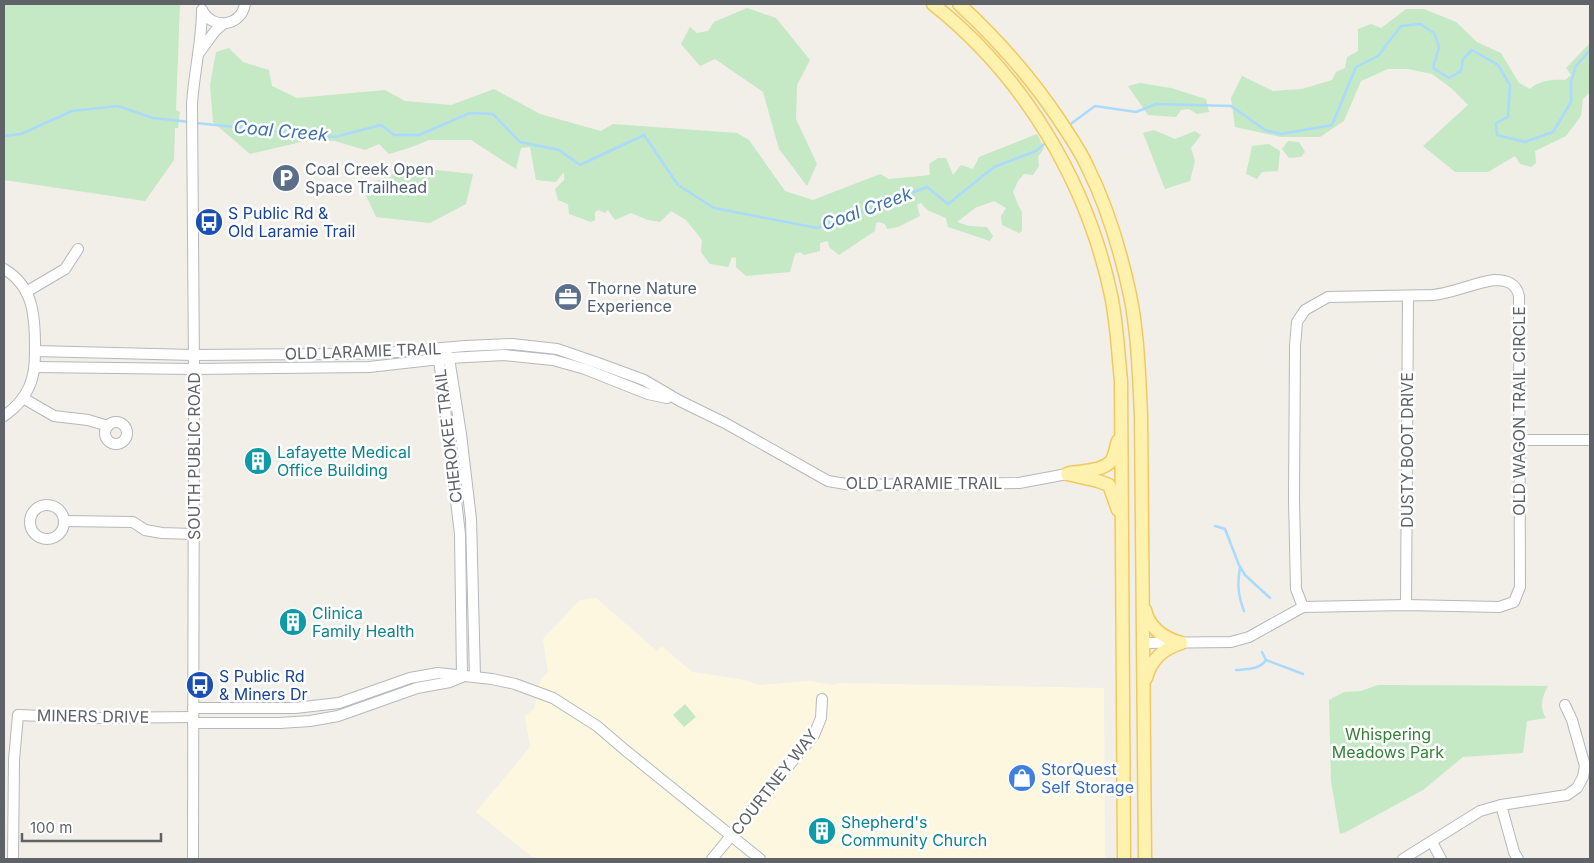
<svg xmlns="http://www.w3.org/2000/svg" width="1594" height="863" font-family="Inter,sans-serif">
  <style>
    .commercial { fill: #fef7e0 }
    .green { fill: #c5e8c5 }
    .lines { fill: none; stroke-linecap: round; stroke-linejoin: round }
    .stream { stroke: #aadaff; stroke-width: 2.5 }
    .minor-casing { stroke: #b5b8bc; stroke-width: 12 }
    .major-casing { stroke: #f2c960; stroke-width: 15 }
    .minor { stroke: #fff; stroke-width: 10 }
    .major { stroke: #fff2af; stroke-width: 12 }
    .labels { text-anchor: middle; stroke-width: 5; stroke-linejoin: round; paint-order: stroke }
    .service-label { font-size: 16px; fill: #4e5e75; stroke: #fff; text-anchor: start }
    .transit-label { font-size: 16px; fill: #164399; stroke: #fff; text-anchor: start }
    .street-label { font-size: 16px; fill: #5f6368; stroke: #fff }
    .culture-label { font-size: 16px; fill: #0d838f; stroke: #fff; text-anchor: start }
    .park-label { font-size: 16px; fill: #348238; stroke: #fff }
    .shop-label { font-size: 16px; fill: #366cbe; stroke: #fff; text-anchor: start }
    .water-label { font-size: 18px; font-style: italic; fill: #4174aa; stroke: #fff }
  </style>
  <rect width="100%" height="100%" fill="#f1efe8"/>
  <!-- commercial -->
  <polygon class="commercial" points="596,598 657,651 662,646 692,672 739,679 760,685 809,681 832,685 838,683 1104,688 1105,859 551,859 532,857 476,812 530,747 525,716 534,709 540,681 548,672 543,639 580,600"/>
  <!-- green -->
  <g class="green">
    <polygon points="4,4 180,4 176,110 180,112 178,128 175,128 174,160 145,201 4,180"/>
    <polygon points="747,8 776,18 810,60 797,85 796,119 817,164 807,186 779,149 763,92 715,59 700,66 681,44 690,27 697,33 708,31 714,22"/>
    <path d="M1406,9h18l32,13 21,20 24,11 18,30 11,6c9,-9 24,-10 35,-9l6,-5 -5,-7 21,-22 3,-2v48l-7,7 -2,17 -15,20 -31,15 1,12 -5,4 -11,-3 -5,-8 -27,16h-33l-32,-26 45,-41 -17,-17 -19,-14 -24,-5h-20l-27,12 -17,40 -24,16h-39l-46,-10 -4,-29 11,-22 31,15 29,-2 30,-9 4,-8 9,-4 2,-11 11,-6v-22l13,-5 10,4z"/>
    <polygon points="229,48 243,62 269,70 272,86 297,98 385,90 405,101 451,105 494,89 540,114 601,131 613,124 737,133 749,140 785,191 813,200 880,174 889,179 930,175 929,164 938,158 946,158 953,175 961,165 973,169 979,157 1037,134 1044,148 1038,157 1039,166 1033,175 1024,174 1018,181 1013,192 1018,205 1022,212 1022,231 1019,233 1002,225 1001,216 1006,208 994,201 975,208 957,222 969,226 987,227 993,236 990,241 948,227 946,218 927,210 921,203 917,205 920,216 898,227 887,229 885,224 879,222 876,223 875,231 839,255 829,247 828,241 820,243 820,251 804,255 800,252 795,254 790,272 746,276 736,267 736,258 732,257 728,267 710,264 701,252 702,240 686,220 671,211 660,222 648,220 631,213 615,220 608,210 605,213 598,210 595,212 595,220 591,222 569,214 568,204 558,200 555,189 564,180 564,172 556,182 536,180 530,147 521,148 516,169 471,140 429,140 409,148 389,154 379,144 365,150 335,141 305,141 250,154 213,122 210,85 216,52"/>
    <polygon points="1140,83 1171,88 1206,99 1209,112 1197,114 1189,109 1181,110 1176,117 1148,115 1128,86"/>
    <polygon points="1154,130 1175,139 1195,131 1201,135 1191,148 1195,161 1190,181 1165,189 1143,133"/>
    <polygon points="1288,141 1299,142 1305,152 1301,157 1289,158 1282,149"/>
    <polygon points="1269,144 1280,151 1278,171 1262,172 1257,179 1246,174 1252,146"/>
    <polygon points="409,167 473,174 466,204 430,223 376,217 362,187"/>
    <path d="M1378,685l170,1c-6,11 -9,21 -2,32l-19,3 -4,32 -60,4 -40,33 -77,42 -6,2 -9,-53 -2,-81 15,-8 17,-1z"/>
    <polygon points="685,704 696,717 684,727 673,715"/>
  </g>
  <g class="lines">
    <!-- stream -->
    <g class="stream">
      <polyline points="196,123 335,137 381,125 394,135 419,135 470,113 493,114 520,142 559,150 580,165 644,135 678,185 714,208 817,228 927,187 948,204 994,167 1036,151 1048,141"/>
      <polyline points="1068,126 1095,106 1136,112 1156,104 1231,106 1265,130 1281,134 1332,125 1356,67 1378,56 1401,26 1420,24 1434,33 1439,47 1433,68 1449,78 1461,71 1463,59 1472,50 1498,65 1510,85 1508,117 1496,123 1497,135 1525,142 1553,132 1571,102 1571,82 1576,66 1590,50"/>
      <polyline points="4,136 21,134 72,111 118,106 153,118 190,122"/>
      <polyline points="1215,526 1225,529 1239,565 1245,575 1270,598"/>
      <path d="M1240,568c-3,16 -2,27 4,43"/>
      <polyline points="1262,652 1266,660 1303,674"/>
      <path d="M1236,670c11,-1 23,0 30,-10"/>
    </g>
    <defs>
      <g id="minor">
        <path d="M202,10c10,20 39,17 43,-6"/>
        <polyline points="199,53 215,31 223,24"/>
        <path d="M4,269c29,17 31,46 31,77 0,14 0,28 -6,41 -5,12 -15,22 -25,29"/>
        <path d="M1494,280c13,0 22,3 25,16l1,291 -6,15 -15,5 -93,-2 -103,2 -7,-18 -2,-90 1,-153 2,-24 8,-12 23,-13 105,-2c21,-2 40,-12 61,-15z"/>
        <polyline points="26,292 65,269 78,249"/>
        <polyline points="35,351 194,355 341,354 385,353 465,346 512,344 557,349 595,362 644,380 680,401 725,423 828,481 852,485 1019,483 1067,474"/>
        <polyline points="446,353 449,358 461,434 471,519 475,677"/>
        <polyline points="441,354 439,359 460,534 462,677"/>
        <polyline points="35,367 194,369 369,367 449,358 504,355 553,360 585,369 648,394 667,398"/>
        <polyline points="23,398 54,416 88,420 108,426"/>
        <circle cx="116" cy="433" r="11"/>
        <polyline points="1520,440 1590,440"/>
        <circle cx="47" cy="522" r="17"/>
        <polyline points="64,521 133,522 145,530 162,533 193,534"/>
        <polyline points="1406,605 1408,296"/>
        <polyline points="1143,643 1231,642 1249,637 1303,607"/>
        <polyline points="193,708 295,708 339,703 410,678 438,673 492,679 515,684 553,698 597,726 625,750 760,859"/>
        <polyline points="193,723 280,723 310,721 338,716 417,688 450,682 462,677"/>
        <polyline points="1501,805 1514,852 1518,859"/>
        <polyline points="1432,842 1441,859"/>
        <polyline points="13,859 14,760 18,715 92,718 193,717"/>
        <path d="M193,859l1,-490 -2,-265c2,-32 10,-63 10,-94"/>
        <polyline points="712,859 814,735 821,718 822,699"/>
        <polyline points="1403,859 1480,811 1501,805 1567,795 1577,788 1583,777 1585,766 1572,720 1565,705"/>
      </g>
      <g id="major">
        <path d="M933,4c91,72 154,178 178,291 6,28 7,58 10,86l3,478"/>
        <path d="M959,4c38,35 72,73 101,117 9,14 20,29 27,45 19,38 34,87 43,129 8,39 9,80 11,120l4,444"/>
        <path d="M1070,473c12,-2 34,-2 42,-13 3,-5 4,-14 6,-19"/>
        <polyline points="1067,474 1098,481 1109,485 1118,510"/>
        <path d="M1145,610c4,18 19,28 36,33"/>
        <path d="M1146,678c5,-19 17,-29 35,-35"/>
      </g>
    </defs>
    <!-- minor casing -->
    <use href="#minor" class="minor-casing"/>
    <!-- major casing -->
    <use href="#major" class="major-casing"/>
    <!-- minor -->
    <use href="#minor" class="minor"/>
    <!-- major -->
    <use href="#major" class="major"/>
  </g>
  <!-- icons -->
  <defs>
    <symbol id="parking-disc" viewBox="-11 -11 22 22"><circle r="9.5" fill="#5c6f8a" stroke="#fff"/><path d="M-3.5-5.5H1a3.5 3.5 0 0 1 0 7H-1V5.5H-3.5ZM-1-3.4V-.6H.8a1.4 1.4 0 0 0 0-2.8Z" fill="#fff"/></symbol>
    <symbol id="bus-disc" viewBox="-11 -11 22 22"><circle r="9.5" fill="#1a4fb4" stroke="#fff"/><path d="M-5-6H5V4H4V6H2V4H-2V6H-4V4H-5ZM-3.5-4V0h7V-4ZM-3.5 1.2v1.5H-2V1.2ZM2 1.2v1.5H3.5V1.2Z" fill="#fff"/></symbol>
    <symbol id="office-disc" viewBox="-11 -11 22 22"><circle r="9.5" fill="#5c6f8a" stroke="#fff"/><path d="M-6-3h4V-5.5h4V-3h4V5H-6ZM-1-4.5V-3h2v-1.5ZM-6 0V1H6V0Z" fill="#fff"/></symbol>
    <symbol id="building-disc" viewBox="-11 -11 22 22"><circle r="9.5" fill="#0f9aa8" stroke="#fff"/><path d="M-4-6H4V6H1V3H-1V6H-4ZM-2.5-4.3h1.7v1.8h-1.7ZM.8-4.3h1.7v1.8H.8ZM-2.5-1h1.7V.8h-1.7ZM.8-1h1.7V.8H.8Z" fill="#fff"/></symbol>
    <symbol id="shop-disc" viewBox="-11 -11 22 22"><circle r="9.5" fill="#3f7fe0" stroke="#fff"/><path d="M-5-2.5h2.3a2.7 3.5 0 0 1 5.4 0H5L5.5 6h-11ZM-1.5-2.5h3a1.5 2.3 0 0 0-3 0Z" fill="#fff"/></symbol>
  </defs>
  <g fill-rule="evenodd">
    <use href="#parking-disc" x="270" y="162" width="32" height="32"/>
    <use href="#bus-disc" x="193" y="206" width="32" height="32"/>
    <use href="#office-disc" x="552" y="281" width="32" height="32"/>
    <use href="#building-disc" x="242" y="445" width="32" height="32"/>
    <use href="#building-disc" x="277" y="606" width="32" height="32"/>
    <use href="#bus-disc" x="184" y="669" width="32" height="32"/>
    <use href="#shop-disc" x="1006" y="762" width="32" height="32"/>
    <use href="#building-disc" x="806" y="815" width="32" height="32"/>
  </g>
  <g class="labels">
    <!-- service labels -->
    <g class="service-label">
      <text x="305" y="175">Coal Creek Open<tspan x="305" dy="18">Space Trailhead</tspan></text>
      <text x="587" y="294">Thorne Nature<tspan x="587" dy="18">Experience</tspan></text>
    </g>
    <!-- transit labels -->
    <g class="transit-label">
      <text x="228" y="219">S Public Rd &amp;<tspan x="228" dy="18">Old Laramie Trail</tspan></text>
      <text x="219" y="682">S Public Rd<tspan x="219" dy="18">&amp; Miners Dr</tspan></text>
    </g>
    <!-- street labels -->
    <g class="street-label">
      <text transform="translate(363 351) rotate(-2)" y="6">OLD LARAMIE TRAIL</text>
      <text transform="translate(1519 411) rotate(-90)" y="6">OLD WAGON TRAIL CIRCLE</text>
      <text transform="translate(448 436) rotate(-97)" y="6">CHEROKEE TRAIL</text>
      <text transform="translate(1407 450) rotate(-90)" y="6">DUSTY BOOT DRIVE</text>
      <text transform="translate(194 456) rotate(-90)" y="6">SOUTH PUBLIC ROAD</text>
      <text x="924" y="489">OLD LARAMIE TRAIL</text>
      <text transform="translate(93 716) rotate(1)" y="6">MINERS DRIVE</text>
      <text transform="translate(774 782) rotate(-52)" y="6">COURTNEY WAY</text>
    </g>
    <!-- culture labels -->
    <g class="culture-label">
      <text x="277" y="458">Lafayette Medical<tspan x="277" dy="18">Office Building</tspan></text>
      <text x="312" y="619">Clinica<tspan x="312" dy="18">Family Health</tspan></text>
      <text x="841" y="828">Shepherd's<tspan x="841" dy="18">Community Church</tspan></text>
    </g>
    <!-- park labels -->
    <g class="park-label">
      <text x="1388" y="740">Whispering<tspan x="1388" dy="18">Meadows Park</tspan></text>
    </g>
    <!-- shop labels -->
    <g class="shop-label">
      <text x="1041" y="775">StorQuest<tspan x="1041" dy="18">Self Storage</tspan></text>
    </g>
    <!-- water labels -->
    <g class="water-label">
      <text transform="translate(281 131) rotate(5)" y="6">Coal Creek</text>
      <text transform="translate(867 209) rotate(-20)" y="6">Coal Creek</text>
    </g>
  </g>
  <!-- border -->
  <rect width="1594" height="863" fill="none" stroke="#5f6368" stroke-width="10"/>
  <!-- scale -->
  <path d="M22 833v8h139v-8" fill="none" stroke="#5f6368" stroke-width="2.5"/>
  <text x="30" y="833" font-size="15" fill="#5f6368" stroke="#ffffff" stroke-width="4" paint-order="stroke">100 m</text>
</svg>
